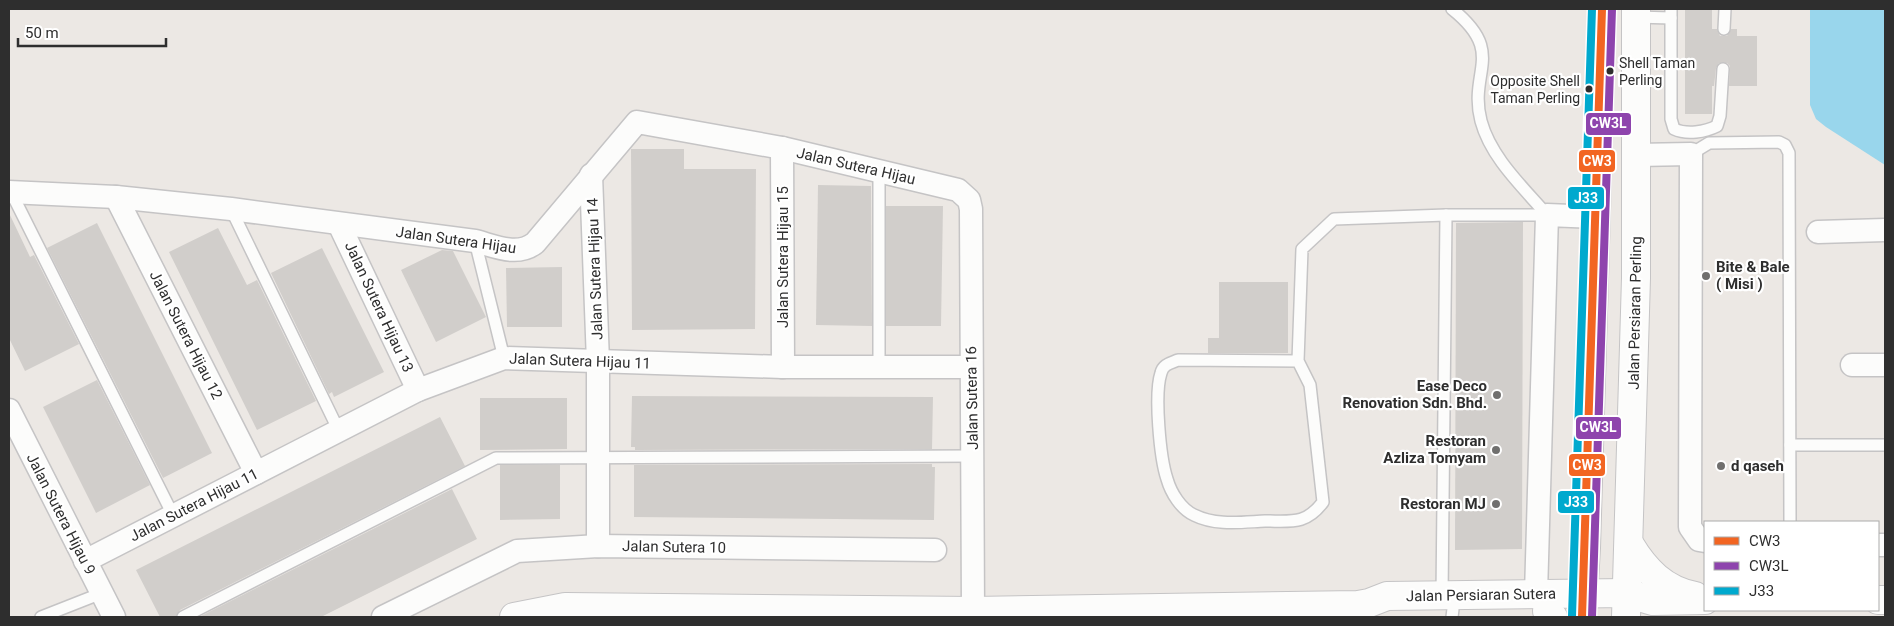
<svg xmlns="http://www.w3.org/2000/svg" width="1894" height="626" font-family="Roboto,sans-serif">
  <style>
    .water { fill: #99d6ec }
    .building { fill: #d1cecb }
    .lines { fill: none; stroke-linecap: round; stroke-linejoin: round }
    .lane-casing { stroke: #c5c4c5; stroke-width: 14 }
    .street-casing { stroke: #c5c4c5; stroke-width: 25 }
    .secondary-casing { stroke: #c5c4c5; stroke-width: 30 }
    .lane { stroke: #fcfcfb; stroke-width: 11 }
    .street { stroke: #fcfcfb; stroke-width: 22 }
    .secondary { stroke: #fcfcfb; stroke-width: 28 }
    .bus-1-casing { stroke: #fff; stroke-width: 11 }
    .bus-2-casing { stroke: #fff; stroke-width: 11 }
    .bus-3-casing { stroke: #fff; stroke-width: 11 }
    .bus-1 { stroke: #f26522; stroke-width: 8 }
    .bus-2 { stroke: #8e44ad; stroke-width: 8 }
    .bus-3 { stroke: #00a9ce; stroke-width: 8 }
    .bus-dot { fill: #2e2e2e; stroke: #fff; stroke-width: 2 }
    .poi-dot { fill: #706f6e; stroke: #fff; stroke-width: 2 }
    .labels { text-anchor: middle; stroke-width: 4.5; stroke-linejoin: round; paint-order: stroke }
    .bus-label { font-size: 14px; fill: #2e2e2e; stroke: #fff; text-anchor: start }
    .street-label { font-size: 15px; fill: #2e2e2e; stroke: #fff }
    .poi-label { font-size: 15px; font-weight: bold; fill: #2e2e2e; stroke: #fff; text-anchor: end }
    .line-badge { stroke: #fff; stroke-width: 2 }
    .badge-label { font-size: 14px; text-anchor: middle; font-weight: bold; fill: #fff }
  </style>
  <rect width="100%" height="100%" fill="#ece8e4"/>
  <!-- water -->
  <polygon class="water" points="1810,9 1885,9 1885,165 1826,127 1816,119 1810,105"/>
  <!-- building -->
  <g class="building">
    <polygon points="1685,9 1712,9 1712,29 1717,29 1720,36 1727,36 1731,29 1737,29 1737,36 1757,36 1757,86 1729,86 1730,66 1727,63 1719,63 1716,68 1714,86 1712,86 1712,114 1685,114"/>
    <polygon points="631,149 684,149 684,169 756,169 755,329 632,330"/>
    <polygon points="818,185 871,186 872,326 816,325"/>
    <polygon points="886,206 943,206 941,326 886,326"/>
    <polygon points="9,213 30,257 34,255 79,344 25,371 9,338"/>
    <polygon points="1523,222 1522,549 1455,550 1456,223"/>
    <polygon points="97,223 212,453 163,478 47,248"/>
    <polygon points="218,228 247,285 257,280 316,401 257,430 169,252"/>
    <polygon points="322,248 384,372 334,397 332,392 329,394 271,273"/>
    <polygon points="442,250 453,251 486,317 436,342 401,270"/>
    <polygon points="562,267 562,327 507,327 506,268"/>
    <polygon points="1219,282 1288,282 1288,353 1208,353 1208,338 1219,338"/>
    <polygon points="97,380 150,485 96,513 43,407"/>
    <polygon points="632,396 933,397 932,449 635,450 635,447 631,447"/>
    <polygon points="480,398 567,398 567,449 480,450"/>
    <polygon points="440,417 465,466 180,610 176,617 160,617 136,570"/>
    <polygon points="932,464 932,467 935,467 934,520 634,517 634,465"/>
    <polygon points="500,465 560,465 560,519 500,520"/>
    <polygon points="452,489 477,539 321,617 199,617"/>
  </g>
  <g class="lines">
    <defs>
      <g id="lane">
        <path d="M1452,9c55,44 16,62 29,112 10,37 42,66 66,94"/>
        <path d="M1671,9v110l3,10c13,6 31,3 43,-3l3,-10 3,-47"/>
        <polyline points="1636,17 1671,18"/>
        <polyline points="1724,29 1725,9"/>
        <polyline points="1691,154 1709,143 1779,142 1785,145 1789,153 1790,522"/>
        <polyline points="879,171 879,367"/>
        <polyline points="11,192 174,517"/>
        <polyline points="231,209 339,431"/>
        <polyline points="475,241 504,358"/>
        <path d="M1298,361l-120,-1c-7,3 -15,4 -17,13 -7,21 -1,85 6,106 4,14 14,30 27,36 22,11 48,7 71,6 26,0 41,4 58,-19l-13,-117 -12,-24 4,-112 32,-30 112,-4h101"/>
        <polyline points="1790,445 1885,445"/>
        <polyline points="1442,596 1446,215"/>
        <polyline points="41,617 102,593"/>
        <polyline points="183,617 496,458 973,456"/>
        <polyline points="1452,617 1453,609"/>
      </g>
      <g id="street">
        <polyline points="782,148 783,367"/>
        <polyline points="1636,155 1691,154 1690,527 1699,540 1705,541"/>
        <polyline points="591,175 598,362 598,546"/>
        <path d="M9,192l107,5 115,12 244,32c20,5 42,16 60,2l102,-121 145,26 176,42 11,10 2,9 2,402"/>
        <polyline points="116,197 256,473"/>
        <polyline points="339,224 418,390"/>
        <polyline points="1818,232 1885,230"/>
        <polyline points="1852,365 1885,365"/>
        <polyline points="9,410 114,617"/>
        <polyline points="1878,545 1885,545"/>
        <polyline points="85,561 418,390 504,358 783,367 971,367"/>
        <polyline points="1536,594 1547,215 1596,217"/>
        <polyline points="383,617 517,551 598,546 935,550"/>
      </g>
      <g id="secondary">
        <path d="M1630,545c15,25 34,45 65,51"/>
        <polyline points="1878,600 1885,600"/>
        <polyline points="1547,611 1553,617"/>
        <polyline points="514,617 565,607 973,611 1358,605 1369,603 1387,596 1626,593 1653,601 1705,600"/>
        <polyline points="1582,617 1586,548 1602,9"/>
        <polyline points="1626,617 1636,278 1636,9"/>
      </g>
    </defs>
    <!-- lane casing -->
    <use href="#lane" class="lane-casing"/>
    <!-- street casing -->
    <use href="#street" class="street-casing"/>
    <!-- secondary casing -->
    <use href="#secondary" class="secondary-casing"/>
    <!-- lane -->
    <use href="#lane" class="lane"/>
    <!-- street -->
    <use href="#street" class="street"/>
    <!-- secondary -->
    <use href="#secondary" class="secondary"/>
    <defs>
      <polyline id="bus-1" points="1582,617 1602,9"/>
      <polyline id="bus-2" points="1592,617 1612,9"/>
      <polyline id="bus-3" points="1572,616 1592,9"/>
    </defs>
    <!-- bus-1 casing -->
    <use href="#bus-1" class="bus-1-casing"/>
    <!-- bus-2 casing -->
    <use href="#bus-2" class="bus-2-casing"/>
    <!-- bus-3 casing -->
    <use href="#bus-3" class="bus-3-casing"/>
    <!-- bus-1 -->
    <use href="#bus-1" class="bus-1"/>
    <!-- bus-2 -->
    <use href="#bus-2" class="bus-2"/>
    <!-- bus-3 -->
    <use href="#bus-3" class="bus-3"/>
  </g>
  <!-- markers -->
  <g class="bus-dot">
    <circle cx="1610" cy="71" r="4.5"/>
    <circle cx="1589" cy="89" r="4.5"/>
  </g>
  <g class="poi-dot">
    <circle cx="1706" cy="276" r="5"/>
    <circle cx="1497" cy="395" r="5"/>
    <circle cx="1496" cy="450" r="5"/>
    <circle cx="1721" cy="466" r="5"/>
    <circle cx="1496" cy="504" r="5"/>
  </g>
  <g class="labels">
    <!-- bus labels -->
    <g class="bus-label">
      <text x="1619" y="68">Shell Taman<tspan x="1619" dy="17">Perling</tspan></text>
      <text x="1580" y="86" text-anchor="end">Opposite Shell<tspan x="1580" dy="17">Taman Perling</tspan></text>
    </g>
    <!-- street labels -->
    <g class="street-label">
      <text transform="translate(856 166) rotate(13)" y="5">Jalan Sutera Hijau</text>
      <text transform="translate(456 240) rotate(8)" y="5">Jalan Sutera Hijau</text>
      <text transform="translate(783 257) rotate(-90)" y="5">Jalan Sutera Hijau 15</text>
      <text transform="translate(595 269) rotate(-92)" y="5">Jalan Sutera Hijau 14</text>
      <text transform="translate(379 307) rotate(65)" y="5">Jalan Sutera Hijau 13</text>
      <text transform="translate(1635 313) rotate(-89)" y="5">Jalan Persiaran Perling</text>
      <text transform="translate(186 335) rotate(63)" y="5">Jalan Sutera Hijau 12</text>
      <text transform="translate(580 361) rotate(2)" y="5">Jalan Sutera Hijau 11</text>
      <text transform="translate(972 398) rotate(-91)" y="5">Jalan Sutera 16</text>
      <text transform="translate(194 505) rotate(-27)" y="5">Jalan Sutera Hijau 11</text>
      <text transform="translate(61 514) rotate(63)" y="5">Jalan Sutera Hijau 9</text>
      <text transform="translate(674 547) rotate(1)" y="5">Jalan Sutera 10</text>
      <text transform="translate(1481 595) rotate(-1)" y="5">Jalan Persiaran Sutera</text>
    </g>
    <!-- poi labels -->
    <g class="poi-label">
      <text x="1716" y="272" text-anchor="start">Bite &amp; Bale<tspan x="1716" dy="17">( Misi )</tspan></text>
      <text x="1487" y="391">Ease Deco<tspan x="1487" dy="17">Renovation Sdn. Bhd.</tspan></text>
      <text x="1486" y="446">Restoran<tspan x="1486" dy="17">Azliza Tomyam</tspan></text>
      <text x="1731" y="471" text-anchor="start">d qaseh</text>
      <text x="1486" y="509">Restoran MJ</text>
    </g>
  </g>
  <g class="line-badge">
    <rect x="1585" y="112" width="47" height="24" rx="5" fill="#8e44ad"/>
    <rect x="1578" y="149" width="38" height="24" rx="5" fill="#f26522"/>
    <rect x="1567" y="186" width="38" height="24" rx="5" fill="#00a9ce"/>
    <rect x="1575" y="416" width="47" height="24" rx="5" fill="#8e44ad"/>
    <rect x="1568" y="453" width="38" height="24" rx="5" fill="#f26522"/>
    <rect x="1557" y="490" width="38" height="24" rx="5" fill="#00a9ce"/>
  </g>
  <g class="badge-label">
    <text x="1608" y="128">CW3L</text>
    <text x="1597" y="166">CW3</text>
    <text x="1586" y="203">J33</text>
    <text x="1598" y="432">CW3L</text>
    <text x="1587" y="470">CW3</text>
    <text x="1576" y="507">J33</text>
  </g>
  <!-- border -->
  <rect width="1894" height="626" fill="none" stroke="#2e2e2e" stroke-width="20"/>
  <!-- legend -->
  <rect x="1704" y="521" width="175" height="90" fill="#ffffff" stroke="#ababab"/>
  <rect x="1714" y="537" width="25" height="8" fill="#f26522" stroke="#ababab"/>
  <text x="1749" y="546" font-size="15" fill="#2e2e2e">CW3</text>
  <rect x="1714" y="562" width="25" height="8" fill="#8e44ad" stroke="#ababab"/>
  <text x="1749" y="571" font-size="15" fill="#2e2e2e">CW3L</text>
  <rect x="1714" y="587" width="25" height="8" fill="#00a9ce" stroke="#ababab"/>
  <text x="1749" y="596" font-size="15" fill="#2e2e2e">J33</text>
  <!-- scale -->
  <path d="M18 38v8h148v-8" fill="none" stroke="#2e2e2e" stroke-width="2.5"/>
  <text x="25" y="38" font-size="15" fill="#2e2e2e" stroke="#ffffff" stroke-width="4" paint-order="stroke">50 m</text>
</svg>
